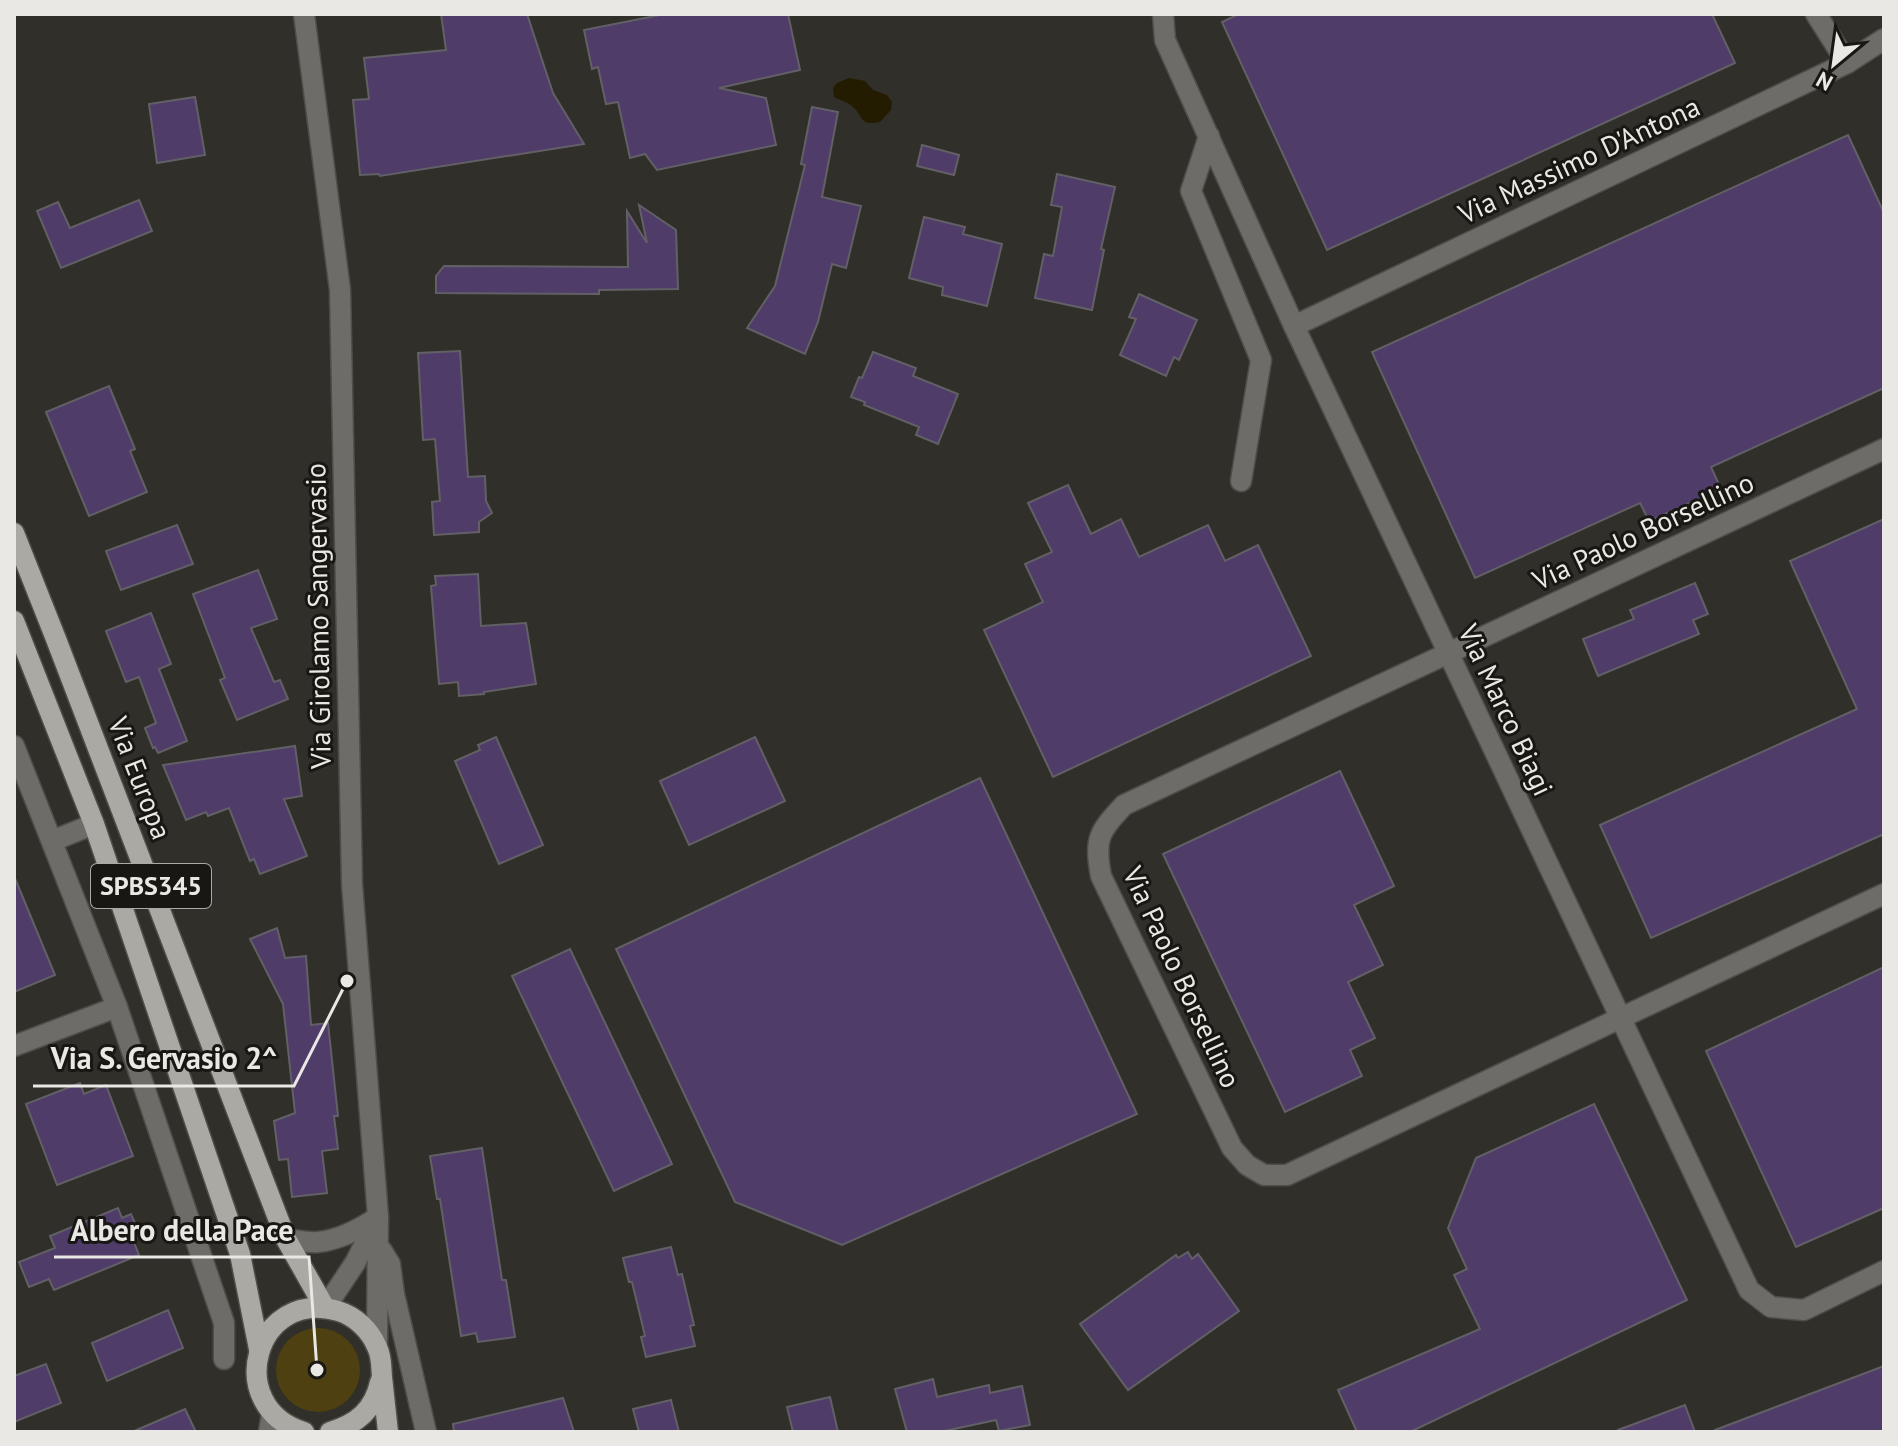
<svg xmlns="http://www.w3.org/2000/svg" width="1898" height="1446" font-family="'PT Sans',sans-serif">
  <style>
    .green { fill: #4e4010 }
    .water { fill: #241c01 }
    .building { fill: #4f3c69; stroke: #626066; stroke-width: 2 }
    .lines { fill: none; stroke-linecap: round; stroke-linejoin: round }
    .minor-casing { stroke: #4e4d47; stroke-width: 23 }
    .tertiary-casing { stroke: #4e4d47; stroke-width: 23 }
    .primary-casing { stroke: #4e4d47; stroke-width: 23 }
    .minor { stroke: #6d6c69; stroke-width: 20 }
    .tertiary { stroke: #6d6c69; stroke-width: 20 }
    .primary { stroke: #aba9a3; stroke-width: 20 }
    .labels { text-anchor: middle; stroke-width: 6; stroke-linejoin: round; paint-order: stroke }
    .shield { fill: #181714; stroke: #aaa9a6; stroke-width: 2 }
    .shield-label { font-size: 26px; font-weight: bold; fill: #e9e8e4 }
    .street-label { font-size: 28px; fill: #e9e8e4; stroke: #181714 }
    .leader { fill: none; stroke: #e9e8e4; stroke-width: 3 }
    .callout-dot { fill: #e9e8e4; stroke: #181714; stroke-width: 3 }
    .callout-label { font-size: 30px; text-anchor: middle; font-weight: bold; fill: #e9e8e4; stroke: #181714; stroke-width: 6; stroke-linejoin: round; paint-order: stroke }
  </style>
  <rect width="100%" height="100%" fill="#312f29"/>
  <!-- green -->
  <circle class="green" cx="318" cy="1370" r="42"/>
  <!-- water -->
  <path class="water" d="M849,78l16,3 8,9 14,5 5,7 -1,8 -11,12c-21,4 -15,-4 -27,-15 -4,-4 -13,-7 -19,-10l-1,-9 4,-5z"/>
  <!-- building -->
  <g class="building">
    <polygon points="441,14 527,14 553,93 584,144 380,176 379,174 360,175 353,100 369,99 364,58 446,50"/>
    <polygon points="665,14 788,14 800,70 719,88 766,98 776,145 657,170 645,154 630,158 618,102 606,104 598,67 592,69 584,30"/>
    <polygon points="1239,14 1712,14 1735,63 1327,250 1222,22"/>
    <polygon points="195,97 205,155 157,163 149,104"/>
    <polygon points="812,107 838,112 822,197 861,206 846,268 832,264 818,322 805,354 747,328 775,286 805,165 801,164"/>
    <polygon points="1848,135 1884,213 1884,388 1711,467 1721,489 1649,521 1640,503 1475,578 1372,352"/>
    <polygon points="922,145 959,155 954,175 917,166"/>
    <polygon points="1057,174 1115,187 1101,249 1104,250 1092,310 1035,298 1044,254 1053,256 1062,207 1051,205"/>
    <polygon points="139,200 152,231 61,268 37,211 58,202 70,228"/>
    <polygon points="639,205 676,230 678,289 599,290 599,294 436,293 436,276 444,266 628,267 627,211 647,243"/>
    <polygon points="924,217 965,227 963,234 1002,244 987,306 942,295 943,287 909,278"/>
    <polygon points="1139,294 1197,320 1179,360 1174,357 1166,376 1120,355 1136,319 1129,317"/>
    <polygon points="460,351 468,477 485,476 486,501 492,513 479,522 479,532 434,535 432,502 440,501 435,439 423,440 418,353"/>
    <polygon points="873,352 916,368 913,376 958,394 938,444 916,435 919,427 864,405 865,402 851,397 859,377 862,378"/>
    <polygon points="109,386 135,449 130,451 147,492 89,516 46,412"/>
    <polygon points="1068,485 1091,534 1121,519 1139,557 1208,525 1225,561 1258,545 1311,656 1053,777 984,630 1043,602 1025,564 1052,552 1028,503"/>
    <polygon points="1884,519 1884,834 1651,938 1600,825 1857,709 1790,561"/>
    <polygon points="177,525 193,564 121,590 106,551"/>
    <polygon points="258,570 277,619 251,628 274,682 280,680 288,699 237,720 220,680 225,678 193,594"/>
    <polygon points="478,574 481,626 526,623 536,684 484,692 484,694 459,696 458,682 439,684 431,586 436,585 435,576"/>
    <polygon points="1695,583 1708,614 1693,620 1699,634 1598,676 1583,639 1634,619 1630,610"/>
    <polygon points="151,613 171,664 159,669 187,741 158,753 155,747 153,748 145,728 156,723 139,677 126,682 106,631"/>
    <polygon points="496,737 543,845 499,864 455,761 480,750 478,745"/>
    <polygon points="755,737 785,801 689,845 660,781"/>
    <polygon points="295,746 302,796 284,799 307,856 260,874 254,859 250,861 229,808 208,816 206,812 186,820 163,765"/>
    <polygon points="1340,771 1394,886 1354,905 1383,965 1348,982 1375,1038 1350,1050 1362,1076 1285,1112 1163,854"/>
    <polygon points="980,778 1137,1114 842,1245 735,1202 616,949"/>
    <polygon points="14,876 55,975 14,992"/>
    <polygon points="277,928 285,958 306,956 311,1025 328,1023 338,1116 334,1116 338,1149 322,1151 327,1193 292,1197 288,1159 279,1160 274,1121 295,1113 283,1004 250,939"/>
    <polygon points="570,949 672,1164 614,1191 512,976"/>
    <polygon points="1884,967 1884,1208 1796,1247 1706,1051"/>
    <polygon points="80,1083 84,1094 106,1085 133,1156 57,1185 26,1104"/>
    <polygon points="1594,1104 1687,1300 1410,1432 1357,1432 1338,1390 1480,1329 1454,1275 1467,1269 1448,1228 1476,1158"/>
    <polygon points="482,1148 502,1280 506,1280 515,1337 478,1342 476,1333 461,1336 440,1199 437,1199 430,1156"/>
    <polygon points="118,1208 122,1218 131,1214 141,1237 133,1240 139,1255 54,1290 49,1279 29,1287 19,1262 55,1248 50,1236"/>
    <polygon points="671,1247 678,1275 682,1274 694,1325 690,1326 695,1346 646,1357 641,1337 645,1336 632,1282 629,1282 623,1258"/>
    <polygon points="1188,1252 1192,1259 1198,1254 1239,1311 1128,1390 1080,1324 1176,1255 1178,1258"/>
    <polygon points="168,1310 183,1348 107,1381 92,1343"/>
    <polygon points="46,1364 61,1403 14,1422 14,1376"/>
    <polygon points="1884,1366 1884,1432 1715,1432 1715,1430"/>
    <polygon points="933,1379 937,1397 989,1385 990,1393 1022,1386 1030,1425 999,1431 996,1420 940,1432 907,1432 895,1389"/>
    <polygon points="830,1397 838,1432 793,1432 787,1407"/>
    <polygon points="563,1398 574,1432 454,1432 453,1424"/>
    <polygon points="671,1400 679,1432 639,1432 633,1409"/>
    <polygon points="1685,1405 1695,1432 1618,1432 1618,1430"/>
    <polygon points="185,1409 196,1432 132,1432"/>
  </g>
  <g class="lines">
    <defs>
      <g id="minor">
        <polyline points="304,14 340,290 352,884 378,1217 377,1346"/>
        <polyline points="1163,14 1165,40 1294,326 1749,1290 1771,1307 1804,1310 1884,1271"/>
        <polyline points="1816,14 1847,63"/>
        <polyline points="1209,136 1191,191 1261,360 1241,481"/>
        <polyline points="1294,326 1847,63 1884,39"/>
        <path d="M1884,449l-760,356c-25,27 -30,33 -23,71l131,272 15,17 17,10h23l597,-281"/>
        <polyline points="14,746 117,1007 224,1323 224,1359"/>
        <polyline points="52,841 94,824"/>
        <polyline points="14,1046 117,1007"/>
        <path d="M286,1239c10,1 22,4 32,3 22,-2 42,-13 60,-25"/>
        <polyline points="382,1251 390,1264 394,1294 426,1432"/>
        <polyline points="325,1308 355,1263 375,1224"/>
      </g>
      <polyline id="tertiary" points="269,1432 272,1413"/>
      <g id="primary">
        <polyline points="14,533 56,639 286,1239 325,1308"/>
        <polyline points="14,621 94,824 240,1254 259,1349"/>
        <path d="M304,1432c-82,-25 -49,-145 34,-121 17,5 32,19 39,36 5,10 4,19 5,30 2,18 4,37 6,55"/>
        <path d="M330,1432c27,-8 44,-22 50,-50"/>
      </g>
    </defs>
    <!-- minor casing -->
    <use href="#minor" class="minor-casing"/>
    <!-- tertiary casing -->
    <use href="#tertiary" class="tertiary-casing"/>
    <!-- primary casing -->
    <use href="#primary" class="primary-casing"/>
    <!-- minor -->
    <use href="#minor" class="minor"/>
    <!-- tertiary -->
    <use href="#tertiary" class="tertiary"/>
    <!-- primary -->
    <use href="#primary" class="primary"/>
  </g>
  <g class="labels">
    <!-- shield labels -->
    <rect class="shield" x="91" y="864" width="120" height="44" rx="6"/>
    <g class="shield-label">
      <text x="151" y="895">SPBS345</text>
    </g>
    <!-- street labels -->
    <g class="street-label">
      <text transform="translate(1579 160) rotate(-25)" y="10">Via Massimo D'Antona</text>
      <text transform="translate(1643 531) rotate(-25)" y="10">Via Paolo Borsellino</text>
      <text transform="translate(318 616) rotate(-91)" y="10">Via Girolamo Sangervasio</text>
      <text transform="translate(1506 710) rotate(65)" y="10">Via Marco Biagi</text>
      <text transform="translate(140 778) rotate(69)" y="10">Via Europa</text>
      <text transform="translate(1182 977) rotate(65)" y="10">Via Paolo Borsellino</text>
    </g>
  </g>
  <!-- callouts -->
  <path class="leader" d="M347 981L294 1086H33M317 1370L309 1257H54"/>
  <g class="callout-dot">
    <circle cx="347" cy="981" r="8"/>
    <circle cx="317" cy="1370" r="8"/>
  </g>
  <g class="callout-label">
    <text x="164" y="1069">Via S. Gervasio 2^</text>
    <text x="182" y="1241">Albero della Pace</text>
  </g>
  <!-- border -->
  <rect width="1898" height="1446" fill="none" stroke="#e9e8e4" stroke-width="32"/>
  <!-- north arrow -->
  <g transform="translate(1834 64) rotate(209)" stroke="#181714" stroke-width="6" paint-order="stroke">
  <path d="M0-6L14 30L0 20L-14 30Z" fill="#e9e8e4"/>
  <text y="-12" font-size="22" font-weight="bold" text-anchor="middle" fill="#e9e8e4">N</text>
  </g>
</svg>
